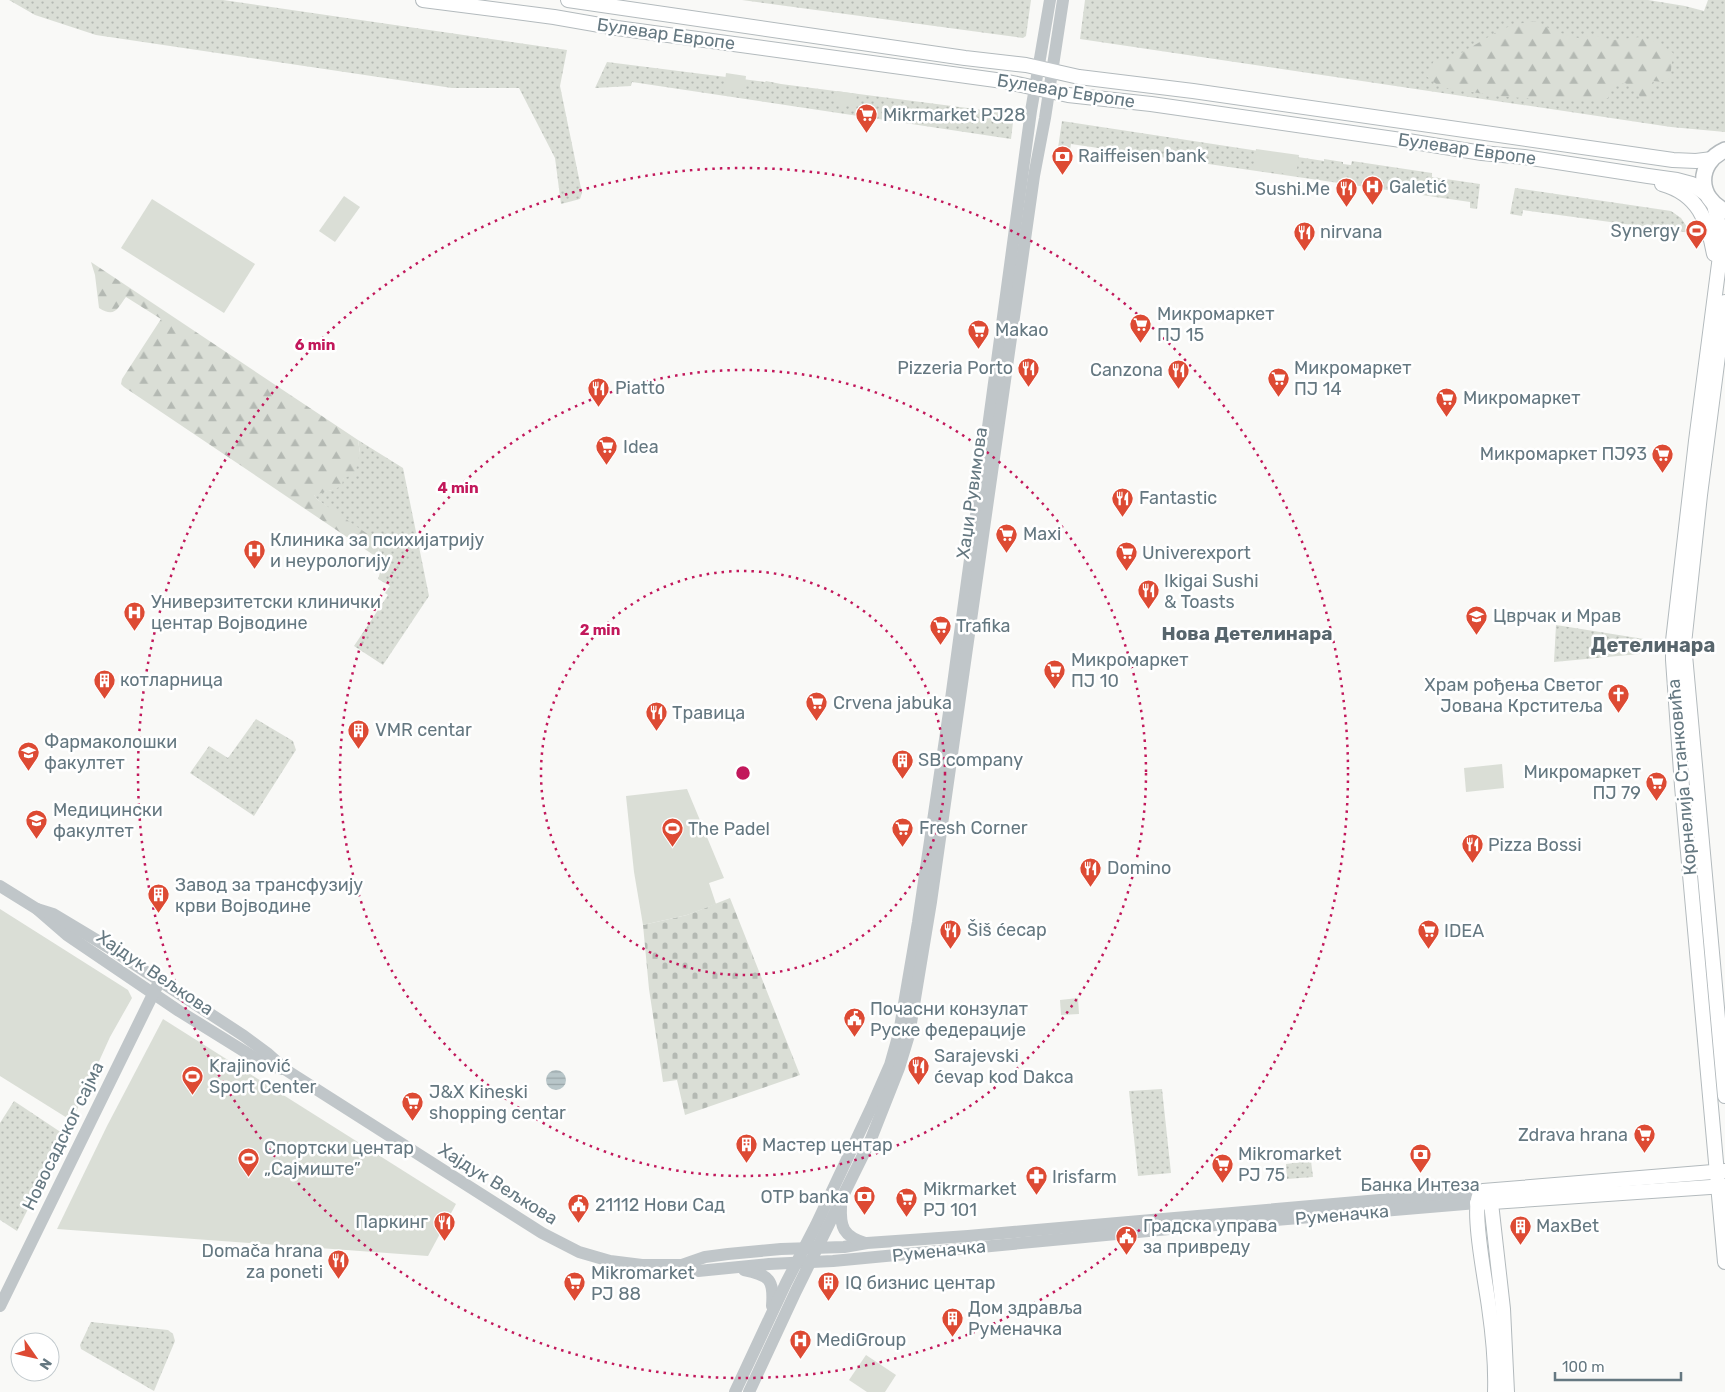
<svg xmlns="http://www.w3.org/2000/svg" width="1725" height="1392" font-family="Rubik,sans-serif">
  <style>
    .grass { fill: url(#grass-dots) }
    .forest { fill: url(#forest-firs) }
    .cemetery { fill: url(#cemetery-stones) }
    .pitch { fill: #daded6 }
    .water { fill: url(#water-rules) }
    .lines { fill: none; stroke-linecap: round; stroke-linejoin: round }
    .secondary-casing { stroke: #b3babd; stroke-width: 16 }
    .primary-casing { stroke: #b4babd; stroke-width: 18 }
    .tertiary { stroke: #c0c6c9; stroke-width: 12 }
    .secondary { stroke: #fff; stroke-width: 14 }
    .primary { stroke: #fff; stroke-width: 15 }
    .ring { fill: none; stroke: #c2185b; stroke-width: 2.5; stroke-dasharray: 2.5 5 }
    .labels { text-anchor: middle; stroke-width: 5; stroke-linejoin: round; paint-order: stroke }
    .street-label { font-size: 18px; fill: #657881; stroke: #fff }
    .poi-label { font-size: 18px; fill: #657881; stroke: #fff; text-anchor: start }
    .neighbourhood-label { font-size: 19px; font-weight: bold; fill: #57656c; stroke: #fff }
    .quarter-label { font-size: 20px; font-weight: bold; fill: #57656c; stroke: #fff }
    .centre { fill: #c2185b; stroke: #fff; stroke-width: 2.5 }
    .ring-label { font-size: 15px; text-anchor: middle; font-weight: bold; fill: #c2185b; stroke: #fff; stroke-width: 5; stroke-linejoin: round; paint-order: stroke }
  </style>
  <defs>
    <pattern id="grass-dots" width="8" height="8" patternUnits="userSpaceOnUse" patternTransform="scale(1.25)"><rect width="8" height="8" fill="#daded6"/><path d="M2 2h.1M6 6h.1" fill="none" stroke="#b4b9b3" stroke-width="1.8" stroke-linecap="round"/></pattern>
    <pattern id="forest-firs" width="22" height="20" patternUnits="userSpaceOnUse" patternTransform="scale(1.25)"><rect width="22" height="20" fill="#daded6"/><path d="M5 1l3.5 6h-7zM16 11l3.5 6h-7z" fill="#b4b9b3"/></pattern>
    <pattern id="cemetery-stones" width="16" height="16" patternUnits="userSpaceOnUse" patternTransform="scale(1.25)"><rect width="16" height="16" fill="#daded6"/><path d="M2 7V4a2 2 0 0 1 4 0v3zM10 15v-3a2 2 0 0 1 4 0v3z" fill="#b4b9b3"/></pattern>
    <pattern id="water-rules" width="6" height="5" patternUnits="userSpaceOnUse" patternTransform="scale(1.25)"><rect width="6" height="5" fill="#b8c6c9"/><path d="M0 2.5h6" fill="none" stroke="#99a6a9"/></pattern>
  </defs>
  <rect width="100%" height="100%" fill="#f9f9f7"/>
  <!-- grass -->
  <g class="grass">
    <polygon points="9,0 223,0 567,50 560,86 582,193 580,199 561,204 555,158 519,88 452,88 96,35 35,15"/>
    <polygon points="742,0 1031,0 1026,36 1023,38"/>
    <polygon points="1085,0 1648,0 1685,6 1704,11 1708,0 1725,0 1725,132 1671,127 1080,39"/>
    <polygon points="607,62 765,82 766,81 781,84 1014,114 1011,139 632,82 631,86 595,88"/>
    <polygon points="1062,121 1324,161 1324,159 1343,162 1343,164 1351,165 1352,161 1432,173 1432,177 1480,184 1477,209 1470,208 1470,202 1071,144 1070,150 1058,148"/>
    <polygon points="1515,188 1671,211 1681,218 1691,233 1523,210 1522,216 1510,214"/>
    <path d="M358,440l45,28 26,128 -46,69 -29,-19 34,-51 -3,-2 5,-7 -12,-7c5,-12 0,-22 0,-34l-60,-45 -5,-6 19,-4 11,-11 17,-26z"/>
    <polygon points="1556,625 1650,640 1650,653 1554,662"/>
    <polygon points="256,719 293,741 296,750 254,816 190,773 209,746 228,758"/>
    <polygon points="1162,1089 1171,1173 1138,1176 1129,1091"/>
    <polygon points="14,1101 65,1135 17,1231 0,1220 0,1123"/>
    <polygon points="1311,1161 1313,1177 1287,1179 1286,1164"/>
    <polygon points="91,1322 168,1330 173,1334 175,1341 154,1391 81,1349 80,1345"/>
  </g>
  <!-- forest -->
  <g class="forest">
    <polygon points="1535,21 1554,31 1578,38 1593,35 1613,40 1641,37 1659,43 1673,53 1670,78 1663,82 1653,81 1650,100 1641,100 1637,90 1625,83 1613,86 1608,98 1594,101 1580,99 1565,101 1497,96 1440,87 1425,75 1434,61 1451,59 1495,33 1512,25"/>
    <path d="M91,262l267,178 2,13 -5,20 -12,6 -1,7 -10,4 -18,5 4,5 51,35 9,10v13l-254,-171 -3,-3 1,-5 39,-60 -35,-22c-9,12 -11,21 -27,11l-4,-33z"/>
  </g>
  <!-- cemetery -->
  <polygon class="cemetery" points="730,898 800,1075 685,1115 677,1080 663,1082 649,989 643,925 687,915"/>
  <!-- pitch -->
  <g class="pitch">
    <polygon points="726,73 746,76 744,92 724,89"/>
    <polygon points="837,91 857,94 855,106 835,103"/>
    <polygon points="1256,149 1299,155 1296,175 1253,169"/>
    <polygon points="344,196 360,207 335,242 319,231"/>
    <polygon points="152,199 255,264 224,313 121,248"/>
    <polygon points="1502,764 1504,788 1466,792 1464,768"/>
    <polygon points="687,789 724,878 709,883 716,904 687,915 643,925 634,872 626,796"/>
    <polygon points="0,909 128,990 132,998 110,1037 72,1121 0,1076"/>
    <polygon points="1078,998 1079,1014 1061,1015 1060,1000"/>
    <polygon points="163,1019 456,1204 428,1256 57,1229 107,1126"/>
    <polygon points="866,1355 896,1375 885,1392 867,1392 849,1380"/>
  </g>
  <!-- water -->
  <circle class="water" cx="556" cy="1080" r="10"/>
  <g class="lines">
    <defs>
      <g id="secondary">
        <polyline points="423,0 554,17 617,28 1003,81 1068,95 1151,104 1408,141 1482,153 1524,157 1648,176 1677,180 1692,184 1706,194"/>
        <polyline points="568,0 965,58 1026,65 1079,77 1193,91 1673,160 1696,161 1712,159"/>
        <path d="M1662,184c36,10 46,37 52,70"/>
        <polyline points="1714,205 1720,229 1720,256 1696,441 1673,641 1673,660 1682,786 1725,1262"/>
        <polyline points="1725,302 1700,495 1684,644 1725,1096"/>
        <polyline points="1483,1191 1725,1171"/>
        <polyline points="1487,1195 1491,1203 1503,1309 1507,1392"/>
        <path d="M1479,1196c-7,18 7,88 10,111 4,28 7,57 6,85"/>
        <polyline points="1477,1203 1725,1186"/>
      </g>
      <path id="primary" d="M1725,150c-29,13 -28,48 0,61"/>
    </defs>
    <!-- secondary casing -->
    <use href="#secondary" class="secondary-casing"/>
    <!-- primary casing -->
    <use href="#primary" class="primary-casing"/>
    <!-- tertiary -->
    <g class="tertiary">
      <polyline points="0,886 37,909 67,935 179,1011 263,1063 282,1069"/>
      <polyline points="37,909 53,914 108,947 244,1036 267,1053 286,1070 542,1233 579,1252 610,1261 642,1265 682,1265 705,1257 728,1254 781,1249 844,1247 867,1243 968,1236 1483,1191"/>
      <path d="M841,1206c-1,21 2,30 24,37"/>
      <polyline points="682,1265 698,1271 769,1264 833,1261 1180,1228 1477,1203"/>
      <path d="M744,1270c26,5 30,10 28,36"/>
      <polyline points="0,1306 159,982"/>
      <polyline points="735,1392 786,1283 816,1225 872,1106 890,1065 899,1033 918,922 951,699 1031,111 1050,0"/>
      <polyline points="749,1392 796,1291 871,1139 899,1068 909,1035 931,902 1034,176 1045,118 1063,0"/>
    </g>
    <!-- secondary -->
    <use href="#secondary" class="secondary"/>
    <!-- primary -->
    <use href="#primary" class="primary"/>
  </g>
  <!-- distance rings -->
  <g class="ring">
    <circle cx="743" cy="773" r="202"/>
    <circle cx="743" cy="773" r="403"/>
    <circle cx="743" cy="773" r="605"/>
  </g>
  <!-- icons -->
  <defs>
    <symbol id="supermarket-pin" viewBox="-11 -11 22 30"><path d="M0 17L-7.5 6A9.5 9.5 0 1 1 7.5 6Z" fill="#dd4a33" stroke="#fff"/><path d="M-6-5.5h2.5l.6 2H6L4.5 2H-2.5L-4.4-4H-6ZM-1.5 3.2a1.3 1.3 0 1 0 .1 0ZM3 3.2a1.3 1.3 0 1 0 .1 0Z" fill="#fff"/></symbol>
    <symbol id="bank-pin" viewBox="-11 -11 22 30"><path d="M0 17L-7.5 6A9.5 9.5 0 1 1 7.5 6Z" fill="#dd4a33" stroke="#fff"/><path d="M-6-4H6V4H-6ZM0-2.3a2.3 2.3 0 1 0 0 4.6a2.3 2.3 0 1 0 0-4.6Z" fill="#fff"/></symbol>
    <symbol id="hospital-pin" viewBox="-11 -11 22 30"><path d="M0 17L-7.5 6A9.5 9.5 0 1 1 7.5 6Z" fill="#dd4a33" stroke="#fff"/><path d="M-5-5h3v3.5h4V-5h3V5h-3V1.5h-4V5h-3Z" fill="#fff"/></symbol>
    <symbol id="restaurant-pin" viewBox="-11 -11 22 30"><path d="M0 17L-7.5 6A9.5 9.5 0 1 1 7.5 6Z" fill="#dd4a33" stroke="#fff"/><path d="M-5-6h1v4h1v-4h1v4h1v-4h1v5L-1.5 .5V6h-2V.5L-5-1ZM5-6V6H3V1.5H1.5Q1.5-4 5-6Z" fill="#fff"/></symbol>
    <symbol id="stadium-pin" viewBox="-11 -11 22 30"><path d="M0 17L-7.5 6A9.5 9.5 0 1 1 7.5 6Z" fill="#dd4a33" stroke="#fff"/><path d="M0-5a6.5 5 0 1 0 0 10a6.5 5 0 1 0 0-10ZM-3.5-1.8h7v3.6h-7Z" fill="#fff"/></symbol>
    <symbol id="school-pin" viewBox="-11 -11 22 30"><path d="M0 17L-7.5 6A9.5 9.5 0 1 1 7.5 6Z" fill="#dd4a33" stroke="#fff"/><path d="M0-5L7-2L0 1L-7-2ZM-4 1L0 2.5L4 1V4Q0 6-4 4Z" fill="#fff"/></symbol>
    <symbol id="building-pin" viewBox="-11 -11 22 30"><path d="M0 17L-7.5 6A9.5 9.5 0 1 1 7.5 6Z" fill="#dd4a33" stroke="#fff"/><path d="M-4-6H4V6H1V3H-1V6H-4ZM-2.5-4.3h1.7v1.8h-1.7ZM.8-4.3h1.7v1.8H.8ZM-2.5-1h1.7V.8h-1.7ZM.8-1h1.7V.8H.8Z" fill="#fff"/></symbol>
    <symbol id="church-pin" viewBox="-11 -11 22 30"><path d="M0 17L-7.5 6A9.5 9.5 0 1 1 7.5 6Z" fill="#dd4a33" stroke="#fff"/><path d="M-1.2-6h2.4v3.5h3.3v2.4h-3.3V6h-2.4V-.1h-3.3v-2.4h3.3Z" fill="#fff"/></symbol>
    <symbol id="university-pin" viewBox="-11 -11 22 30"><path d="M0 17L-7.5 6A9.5 9.5 0 1 1 7.5 6Z" fill="#dd4a33" stroke="#fff"/><path d="M0-5L7-2L0 1L-7-2ZM-4 1L0 2.5L4 1V4Q0 6-4 4Z" fill="#fff"/></symbol>
    <symbol id="civic-pin" viewBox="-11 -11 22 30"><path d="M0 17L-7.5 6A9.5 9.5 0 1 1 7.5 6Z" fill="#dd4a33" stroke="#fff"/><path d="M-.6-6.5H3V-4.5H.6V-3L4-1V1h2V6H-6V1h2V-1L-.6-3ZM-1.2 2.5V6h2.4V2.5Z" fill="#fff"/></symbol>
    <symbol id="pharmacy-pin" viewBox="-11 -11 22 30"><path d="M0 17L-7.5 6A9.5 9.5 0 1 1 7.5 6Z" fill="#dd4a33" stroke="#fff"/><path d="M-2-6h4v4h4v4h-4v4h-4v-4h-4v-4h4Z" fill="#fff"/></symbol>
  </defs>
  <g fill-rule="evenodd">
    <use href="#supermarket-pin" x="854" y="102" width="25" height="34"/>
    <use href="#bank-pin" x="1050" y="144" width="25" height="34"/>
    <use href="#hospital-pin" x="1360" y="174" width="25" height="34"/>
    <use href="#restaurant-pin" x="1334" y="176" width="25" height="34"/>
    <use href="#stadium-pin" x="1684" y="218" width="25" height="34"/>
    <use href="#restaurant-pin" x="1292" y="220" width="25" height="34"/>
    <use href="#supermarket-pin" x="1128" y="312" width="25" height="34"/>
    <use href="#supermarket-pin" x="966" y="318" width="25" height="34"/>
    <use href="#restaurant-pin" x="1016" y="356" width="25" height="34"/>
    <use href="#restaurant-pin" x="1166" y="358" width="25" height="34"/>
    <use href="#supermarket-pin" x="1266" y="366" width="25" height="34"/>
    <use href="#restaurant-pin" x="586" y="376" width="25" height="34"/>
    <use href="#supermarket-pin" x="1434" y="386" width="25" height="34"/>
    <use href="#supermarket-pin" x="594" y="434" width="25" height="34"/>
    <use href="#supermarket-pin" x="1650" y="442" width="25" height="34"/>
    <use href="#restaurant-pin" x="1110" y="486" width="25" height="34"/>
    <use href="#supermarket-pin" x="994" y="522" width="25" height="34"/>
    <use href="#hospital-pin" x="242" y="538" width="25" height="34"/>
    <use href="#supermarket-pin" x="1114" y="540" width="25" height="34"/>
    <use href="#restaurant-pin" x="1136" y="578" width="25" height="34"/>
    <use href="#hospital-pin" x="122" y="600" width="25" height="34"/>
    <use href="#school-pin" x="1464" y="604" width="25" height="34"/>
    <use href="#supermarket-pin" x="928" y="614" width="25" height="34"/>
    <use href="#supermarket-pin" x="1042" y="658" width="25" height="34"/>
    <use href="#building-pin" x="92" y="668" width="25" height="34"/>
    <use href="#church-pin" x="1606" y="682" width="25" height="34"/>
    <use href="#supermarket-pin" x="804" y="690" width="25" height="34"/>
    <use href="#restaurant-pin" x="644" y="700" width="25" height="34"/>
    <use href="#building-pin" x="346" y="718" width="25" height="34"/>
    <use href="#university-pin" x="16" y="740" width="25" height="34"/>
    <use href="#building-pin" x="890" y="748" width="25" height="34"/>
    <use href="#supermarket-pin" x="1644" y="770" width="25" height="34"/>
    <use href="#university-pin" x="24" y="808" width="25" height="34"/>
    <use href="#supermarket-pin" x="890" y="816" width="25" height="34"/>
    <use href="#stadium-pin" x="660" y="816" width="25" height="34"/>
    <use href="#restaurant-pin" x="1460" y="832" width="25" height="34"/>
    <use href="#restaurant-pin" x="1078" y="856" width="25" height="34"/>
    <use href="#building-pin" x="146" y="882" width="25" height="34"/>
    <use href="#restaurant-pin" x="938" y="918" width="25" height="34"/>
    <use href="#supermarket-pin" x="1416" y="918" width="25" height="34"/>
    <use href="#civic-pin" x="842" y="1006" width="25" height="34"/>
    <use href="#restaurant-pin" x="906" y="1054" width="25" height="34"/>
    <use href="#stadium-pin" x="180" y="1064" width="25" height="34"/>
    <use href="#supermarket-pin" x="400" y="1090" width="25" height="34"/>
    <use href="#supermarket-pin" x="1632" y="1122" width="25" height="34"/>
    <use href="#building-pin" x="734" y="1132" width="25" height="34"/>
    <use href="#bank-pin" x="1408" y="1142" width="25" height="34"/>
    <use href="#stadium-pin" x="236" y="1146" width="25" height="34"/>
    <use href="#supermarket-pin" x="1210" y="1152" width="25" height="34"/>
    <use href="#pharmacy-pin" x="1024" y="1164" width="25" height="34"/>
    <use href="#bank-pin" x="852" y="1184" width="25" height="34"/>
    <use href="#supermarket-pin" x="894" y="1186" width="25" height="34"/>
    <use href="#civic-pin" x="566" y="1192" width="25" height="34"/>
    <use href="#restaurant-pin" x="432" y="1210" width="25" height="34"/>
    <use href="#building-pin" x="1508" y="1214" width="25" height="34"/>
    <use href="#civic-pin" x="1114" y="1224" width="25" height="34"/>
    <use href="#restaurant-pin" x="326" y="1248" width="25" height="34"/>
    <use href="#supermarket-pin" x="562" y="1270" width="25" height="34"/>
    <use href="#building-pin" x="816" y="1270" width="25" height="34"/>
    <use href="#building-pin" x="940" y="1306" width="25" height="34"/>
    <use href="#hospital-pin" x="788" y="1328" width="25" height="34"/>
  </g>
  <g class="labels">
    <!-- street labels -->
    <g class="street-label">
      <text transform="translate(666 34) rotate(8)" y="6">Булевар Европе</text>
      <text transform="translate(1066 91) rotate(9)" y="6">Булевар Европе</text>
      <text transform="translate(1467 149) rotate(8)" y="6">Булевар Европе</text>
      <text transform="translate(972 493) rotate(-82)" y="6">Хаџи Рувимова</text>
      <text transform="translate(1682 777) rotate(-95)" y="6">Корнелија Станковића</text>
      <text transform="translate(155 973) rotate(34)" y="6">Хајдук Вељкова</text>
      <text transform="translate(63 1136) rotate(-64)" y="6">Новосадског сајма</text>
      <text transform="translate(498 1184) rotate(32)" y="6">Хајдук Вељкова</text>
      <text transform="translate(1342 1215) rotate(-5)" y="6">Руменачка</text>
      <text transform="translate(939 1251) rotate(-6)" y="6">Руменачка</text>
    </g>
    <!-- poi labels -->
    <g class="poi-label">
      <text x="883" y="121">Mikrmarket PJ28</text>
      <text x="1078" y="162">Raiffeisen bank</text>
      <text x="1389" y="193">Galetić</text>
      <text x="1330" y="195" text-anchor="end">Sushi.Me</text>
      <text x="1680" y="237" text-anchor="end">Synergy</text>
      <text x="1320" y="238">nirvana</text>
      <text x="1157" y="320">Микромаркет<tspan x="1157" dy="21">ПЈ 15</tspan></text>
      <text x="995" y="336">Makao</text>
      <text x="1013" y="374" text-anchor="end">Pizzeria Porto</text>
      <text x="1294" y="374">Микромаркет<tspan x="1294" dy="21">ПЈ 14</tspan></text>
      <text x="1163" y="376" text-anchor="end">Canzona</text>
      <text x="615" y="394">Piatto</text>
      <text x="1463" y="404">Микромаркет</text>
      <text x="623" y="453">Idea</text>
      <text x="1647" y="460" text-anchor="end">Микромаркет ПЈ93</text>
      <text x="1139" y="504">Fantastic</text>
      <text x="1023" y="540">Maxi</text>
      <text x="270" y="546">Клиника за психијатрију<tspan x="270" dy="21">и неурологију</tspan></text>
      <text x="1142" y="559">Univerexport</text>
      <text x="1164" y="587">Ikigai Sushi<tspan x="1164" dy="21">&amp; Toasts</tspan></text>
      <text x="151" y="608">Универзитетски клинички<tspan x="151" dy="21">центар Војводине</tspan></text>
      <text x="1493" y="622">Цврчак и Мрав</text>
      <text x="956" y="632">Trafika</text>
      <text x="1071" y="666">Микромаркет<tspan x="1071" dy="21">ПЈ 10</tspan></text>
      <text x="120" y="686">котларница</text>
      <text x="1603" y="691" text-anchor="end">Храм рођења Светог<tspan x="1603" dy="21">Јована Крститеља</tspan></text>
      <text x="833" y="709">Crvena jabuka</text>
      <text x="672" y="719">Травица</text>
      <text x="375" y="736">VMR centar</text>
      <text x="44" y="748">Фармаколошки<tspan x="44" dy="21">факултет</tspan></text>
      <text x="918" y="766">SB company</text>
      <text x="1641" y="778" text-anchor="end">Микромаркет<tspan x="1641" dy="21">ПЈ 79</tspan></text>
      <text x="53" y="816">Медицински<tspan x="53" dy="21">факултет</tspan></text>
      <text x="919" y="834">Fresh Corner</text>
      <text x="688" y="835">The Padel</text>
      <text x="1488" y="851">Pizza Bossi</text>
      <text x="1107" y="874">Domino</text>
      <text x="175" y="891">Завод за трансфузију<tspan x="175" dy="21">крви Војводине</tspan></text>
      <text x="967" y="936">Šiš ćecap</text>
      <text x="1444" y="937">IDEA</text>
      <text x="870" y="1015">Почасни конзулат<tspan x="870" dy="21">Руске федерације</tspan></text>
      <text x="934" y="1062">Sarajevski<tspan x="934" dy="21">ćevap kod Dakca</tspan></text>
      <text x="209" y="1072">Krajinović<tspan x="209" dy="21">Sport Center</tspan></text>
      <text x="429" y="1098">J&amp;X Kineski<tspan x="429" dy="21">shopping centar</tspan></text>
      <text x="1628" y="1141" text-anchor="end">Zdrava hrana</text>
      <text x="762" y="1151">Мастер центар</text>
      <text x="264" y="1154">Спортски центар<tspan x="264" dy="21">„Сајмиште”</tspan></text>
      <text x="1238" y="1160">Mikromarket<tspan x="1238" dy="21">PJ 75</tspan></text>
      <text x="1052" y="1183">Irisfarm</text>
      <text x="1420" y="1191" text-anchor="middle">Банка Интеза</text>
      <text x="923" y="1195">Mikrmarket<tspan x="923" dy="21">PJ 101</tspan></text>
      <text x="849" y="1203" text-anchor="end">OTP banka</text>
      <text x="595" y="1211">21112 Нови Сад</text>
      <text x="428" y="1228" text-anchor="end">Паркинг</text>
      <text x="1143" y="1232">Градска управа<tspan x="1143" dy="21">за привреду</tspan></text>
      <text x="1536" y="1232">MaxBet</text>
      <text x="323" y="1257" text-anchor="end">Domača hrana<tspan x="323" dy="21">za poneti</tspan></text>
      <text x="591" y="1279">Mikromarket<tspan x="591" dy="21">PJ 88</tspan></text>
      <text x="845" y="1289">IQ бизнис центар</text>
      <text x="968" y="1314">Дом здравља<tspan x="968" dy="21">Руменачка</tspan></text>
      <text x="816" y="1346">MediGroup</text>
    </g>
    <!-- neighbourhood labels -->
    <g class="neighbourhood-label">
      <text x="1247" y="640">Нова Детелинара</text>
    </g>
    <!-- quarter labels -->
    <g class="quarter-label">
      <text x="1653" y="652">Детелинара</text>
    </g>
  </g>
  <circle cx="743" cy="773" r="8" class="centre"/>
  <g class="ring-label">
    <text x="315" y="350">6 min</text>
    <text x="458" y="493">4 min</text>
    <text x="600" y="635">2 min</text>
  </g>
  <!-- north arrow -->
  <g transform="translate(35 1357) rotate(124)"><circle r="24" fill="#ffffff" stroke="#c1c9cd"/>
  <path d="M0-4L9 19L0 12L-9 19Z" fill="#dd4a33"/>
  <text y="-8" font-size="14" font-weight="bold" text-anchor="middle" fill="#657881">N</text>
  </g>
  <!-- scale -->
  <path d="M1555 1372v8h126v-8" fill="none" stroke="#657881" stroke-width="2.5"/>
  <text x="1562" y="1372" font-size="15" fill="#657881" stroke="#ffffff" stroke-width="4" paint-order="stroke">100 m</text>
</svg>
